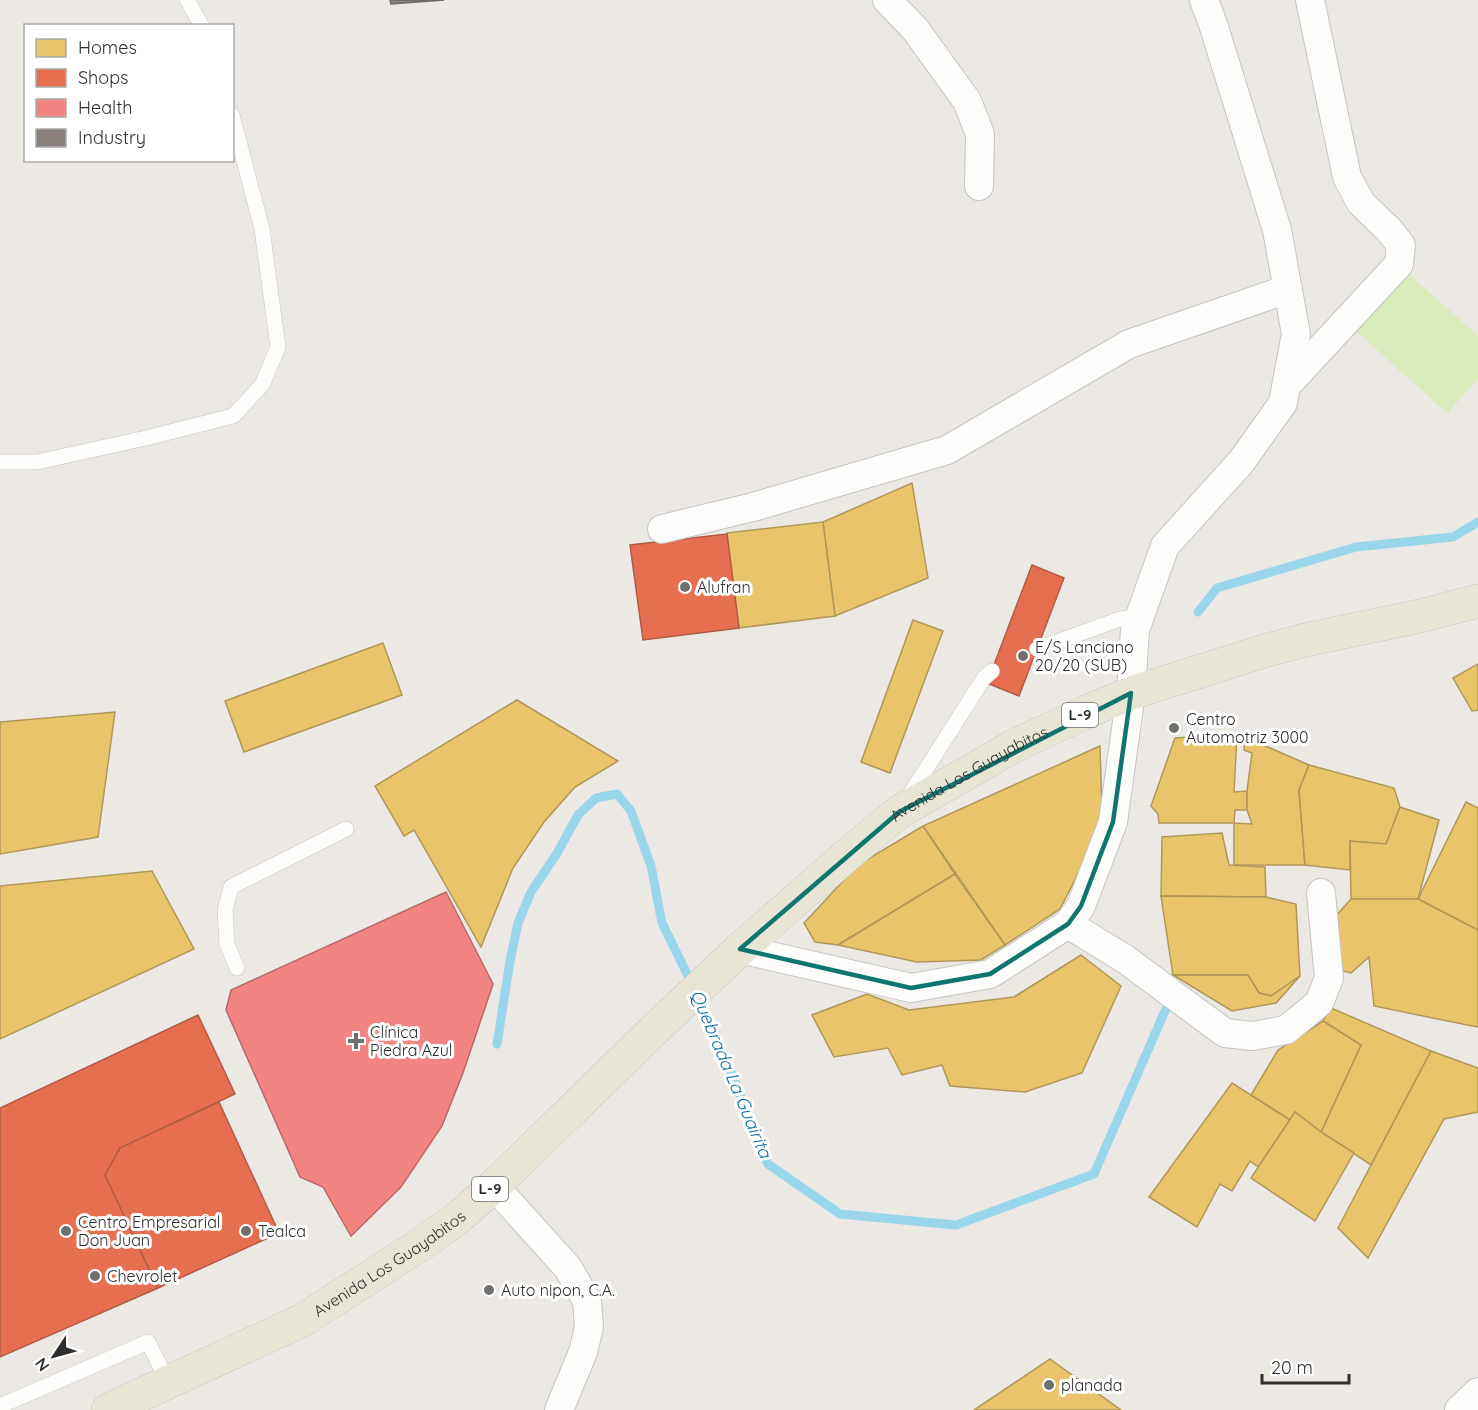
<svg xmlns="http://www.w3.org/2000/svg" width="1478" height="1410" font-family="Quicksand,sans-serif">
  <style>
    .pitch { fill: #d9eabb }
    .homes { fill: #e9c46a; stroke: #b19758; stroke-width: 1.5 }
    .shops { fill: #e76f51; stroke: #b05c46; stroke-width: 1.5 }
    .health { fill: #f28482; stroke: #b76a69; stroke-width: 1.5 }
    .industry { fill: #8a817c; stroke: #6e6865; stroke-width: 1.5 }
    .lines { fill: none; stroke-linecap: round; stroke-linejoin: round }
    .stream { stroke: #99d6ec; stroke-width: 9 }
    .service-casing { stroke: #c5c4c5; stroke-width: 16 }
    .minor-casing { stroke: #c5c4c5; stroke-width: 30 }
    .primary-casing { stroke: #c6c5c4; stroke-width: 34 }
    .service { stroke: #fcfcfb; stroke-width: 15 }
    .minor { stroke: #fcfcfb; stroke-width: 28 }
    .primary { stroke: #e8e4d6; stroke-width: 33 }
    .marked { fill: none; stroke: #0f766e; stroke-width: 4.5; stroke-linejoin: round }
    .poi-dot { fill: #706f6e; stroke: #fff; stroke-width: 2 }
    .labels { text-anchor: middle; stroke-width: 6; stroke-linejoin: round; paint-order: stroke }
    .shield { fill: #fff; stroke: #6d6d6d; stroke-width: 1.5 }
    .shield-label { font-size: 15px; font-weight: bold; fill: #2e2e2e }
    .poi-label { font-size: 16px; fill: #2e2e2e; stroke: #fff; text-anchor: start }
    .street-label { font-size: 16px; fill: #2e2e2e; stroke: #fff }
    .water-label { font-size: 18px; font-style: italic; fill: #0d6fa3; stroke: #fff }
  </style>
  <rect width="100%" height="100%" fill="#ece8e4"/>
  <!-- pitch -->
  <polygon class="pitch" points="1399,265 1478,336 1478,379 1447,413 1347,323"/>
  <!-- homes -->
  <g class="homes">
    <polygon points="912,483 928,578 835,616 823,522"/>
    <polygon points="823,522 835,616 739,628 727,533"/>
    <polygon points="913,620 943,631 890,773 861,762"/>
    <polygon points="383,643 402,695 244,752 225,701"/>
    <polygon points="1478,664 1478,710 1472,711 1453,678"/>
    <polygon points="517,700 618,761 575,787 544,822 513,868 481,947 414,830 404,836 375,786"/>
    <polygon points="115,712 98,837 0,854 0,722"/>
    <polygon points="1237,734 1234,792 1247,791 1247,810 1235,810 1234,823 1159,823 1158,814 1151,806 1175,738"/>
    <polygon points="1245,737 1309,765 1299,790 1305,865 1234,865 1234,823 1252,824 1247,810 1247,791 1252,753 1244,750"/>
    <polygon points="1100,746 1102,811 1083,864 1060,909 1005,945 923,826"/>
    <polygon points="1309,765 1394,788 1400,807 1386,844 1350,841 1350,870 1305,865 1299,790"/>
    <polygon points="1466,802 1478,808 1478,930 1418,899"/>
    <polygon points="1400,807 1439,820 1418,899 1351,899 1350,841 1386,844"/>
    <polygon points="923,826 955,874 838,945 815,942 804,923 858,865"/>
    <polygon points="1222,833 1229,865 1265,867 1266,897 1161,896 1162,837"/>
    <polygon points="152,871 194,949 0,1039 0,886"/>
    <polygon points="955,874 1005,945 981,960 917,962 838,945"/>
    <polygon points="1161,896 1266,897 1296,904 1300,976 1271,996 1259,993 1248,975 1173,975"/>
    <polygon points="1351,899 1418,899 1478,930 1478,1026 1477,1027 1374,1006 1369,957 1351,973 1335,969 1334,918"/>
    <polygon points="1081,955 1121,986 1082,1073 1025,1092 950,1086 942,1065 902,1075 888,1048 834,1057 812,1015 867,994 909,1010 1014,997"/>
    <polygon points="1173,975 1248,975 1259,993 1271,996 1300,976 1276,1003 1232,1011"/>
    <polygon points="1331,1008 1431,1051 1371,1165 1321,1132 1361,1045 1323,1021"/>
    <polygon points="1323,1021 1361,1045 1321,1132 1295,1112 1290,1120 1251,1095 1278,1050"/>
    <polygon points="1431,1051 1478,1068 1478,1112 1444,1119 1368,1258 1338,1228"/>
    <polygon points="1232,1083 1290,1120 1258,1167 1250,1161 1232,1191 1220,1184 1197,1227 1149,1197"/>
    <polygon points="1295,1112 1321,1132 1354,1153 1315,1221 1251,1178"/>
    <polygon points="1050,1359 1121,1410 974,1410"/>
  </g>
  <!-- shops -->
  <g class="shops">
    <polygon points="727,534 739,628 643,640 630,545"/>
    <polygon points="1032,565 1064,578 1019,696 987,683"/>
    <polygon points="198,1015 235,1094 120,1148 105,1175 158,1288 0,1357 0,1108"/>
    <polygon points="219,1102 279,1233 158,1288 105,1175 120,1148"/>
  </g>
  <!-- health -->
  <polygon class="health" points="446,892 493,984 463,1073 442,1126 401,1187 351,1236 323,1187 300,1177 226,1010 231,990"/>
  <!-- industry -->
  <polygon class="industry" points="390,0 444,0 391,4"/>
  <g class="lines">
    <!-- stream -->
    <g class="stream">
      <polyline points="1198,612 1217,588 1356,547 1453,537 1478,522"/>
      <polyline points="698,997 713,1028 768,1164 840,1214 956,1225 1094,1174 1168,1004"/>
      <polyline points="497,1044 510,961 518,923 531,892 556,855 578,815 596,798 617,794 631,811 651,866 662,923 692,984"/>
    </g>
    <defs>
      <g id="service">
        <polyline points="187,0 202,26"/>
        <polyline points="0,462 37,462 146,438 233,416 262,385 278,347 262,229 232,115"/>
        <polyline points="1037,649 1120,619 1140,617"/>
        <polyline points="907,799 984,678 992,671"/>
        <polyline points="237,968 227,944 225,910 231,887 346,829"/>
        <polyline points="0,1406 148,1342 168,1382"/>
      </g>
      <g id="minor">
        <polyline points="887,0 915,29 967,101 980,134 979,186"/>
        <polyline points="1287,385 1399,264 1401,245 1389,230 1361,203 1347,177 1310,0"/>
        <polyline points="662,529 753,507 947,450 1129,344 1288,289"/>
        <polyline points="1068,924 1125,959 1225,1033 1252,1036 1286,1030 1319,1003 1329,978 1321,893"/>
        <polyline points="740,949 911,988 990,974 1068,924 1081,906 1113,822 1131,693 1135,630 1165,546 1241,462 1283,403 1296,334 1277,230 1213,24 1204,0"/>
        <polyline points="494,1186 568,1268 587,1301 589,1327 583,1352 559,1410"/>
        <polyline points="1459,1410 1478,1392"/>
      </g>
      <g id="primary">
        <path id="s1" d="M108,1410l195,-90 120,-77 36,-26 35,-31 161,-157 85,-80 113,-99 46,-38 115,-66 72,-34 45,-19 133,-42 41,-11 115,-24 58,-15"/>
      </g>
    </defs>
    <!-- service casing -->
    <use href="#service" class="service-casing"/>
    <!-- minor casing -->
    <use href="#minor" class="minor-casing"/>
    <!-- primary casing -->
    <use href="#primary" class="primary-casing"/>
    <!-- service -->
    <use href="#service" class="service"/>
    <!-- minor -->
    <use href="#minor" class="minor"/>
    <!-- primary -->
    <use href="#primary" class="primary"/>
  </g>
  <!-- marked area -->
  <path class="marked" d="M1131,693l-18,129 -32,84 -13,18 -78,50 -79,14 -171,-39 159,-137z"/>
  <!-- markers -->
  <g class="poi-dot">
    <circle cx="685" cy="587" r="6"/>
    <circle cx="1023" cy="656" r="6"/>
    <circle cx="1174" cy="728" r="6"/>
    <path d="M353 1032h6v6h6v6h-6v6h-6v-6h-6v-6h6z"/>
    <circle cx="66" cy="1231" r="6"/>
    <circle cx="246" cy="1231" r="6"/>
    <circle cx="95" cy="1276" r="6"/>
    <circle cx="489" cy="1290" r="6"/>
    <circle cx="1049" cy="1385" r="6"/>
  </g>
  <g class="labels">
    <!-- shield labels -->
    <g class="shield">
      <rect x="1062" y="703" width="36" height="24" rx="4.5"/>
      <rect x="472" y="1177" width="36" height="24" rx="4.5"/>
    </g>
    <g class="shield-label">
      <text x="1080" y="720">L-9</text>
      <text x="490" y="1194">L-9</text>
    </g>
    <!-- poi labels -->
    <g class="poi-label">
      <text x="697" y="593">Alufran</text>
      <text x="1035" y="653">E/S Lanciano<tspan x="1035" dy="18">20/20 (SUB)</tspan></text>
      <text x="1186" y="725">Centro<tspan x="1186" dy="18">Automotriz 3000</tspan></text>
      <text x="370" y="1038">Clínica<tspan x="370" dy="18">Piedra Azul</tspan></text>
      <text x="78" y="1228">Centro Empresarial<tspan x="78" dy="18">Don Juan</tspan></text>
      <text x="258" y="1237">Tealca</text>
      <text x="107" y="1282">Chevrolet</text>
      <text x="501" y="1296">Auto nipon, C.A.</text>
      <text x="1061" y="1391">planada</text>
    </g>
    <!-- street labels -->
    <g class="street-label">
      <text dy="6" stroke="none"><textPath href="#s1" startOffset="1080">Avenida Los Guayabitos</textPath></text>
      <text dy="6" stroke="none"><textPath href="#s1" startOffset="318">Avenida Los Guayabitos</textPath></text>
    </g>
    <!-- water labels -->
    <g class="water-label">
      <text transform="translate(731 1074) rotate(67)" y="6">Quebrada La Guairita</text>
    </g>
  </g>
  <!-- legend -->
  <rect x="24" y="24" width="210" height="138" fill="#ffffff" stroke="#ababab" stroke-width="1.5"/>
  <rect x="36" y="39" width="30" height="18" fill="#e9c46a" stroke="#ababab" stroke-width="1.5"/>
  <text x="78" y="54" font-size="18" fill="#2e2e2e">Homes</text>
  <rect x="36" y="69" width="30" height="18" fill="#e76f51" stroke="#ababab" stroke-width="1.5"/>
  <text x="78" y="84" font-size="18" fill="#2e2e2e">Shops</text>
  <rect x="36" y="99" width="30" height="18" fill="#f28482" stroke="#ababab" stroke-width="1.5"/>
  <text x="78" y="114" font-size="18" fill="#2e2e2e">Health</text>
  <rect x="36" y="129" width="30" height="18" fill="#8a817c" stroke="#ababab" stroke-width="1.5"/>
  <text x="78" y="144" font-size="18" fill="#2e2e2e">Industry</text>
  <!-- north arrow -->
  <g transform="translate(54 1356) rotate(234)" stroke="#ffffff" stroke-width="4.5" paint-order="stroke">
  <path d="M0-4.5L10 22L0 15L-10 22Z" fill="#2e2e2e"/>
  <text y="-9" font-size="16" font-weight="bold" text-anchor="middle" fill="#2e2e2e">N</text>
  </g>
  <!-- scale -->
  <path d="M1262 1374v9h87v-9" fill="none" stroke="#2e2e2e" stroke-width="3"/>
  <text x="1271" y="1374" font-size="18" fill="#2e2e2e" stroke="#ffffff" stroke-width="4.5" paint-order="stroke">20 m</text>
</svg>
